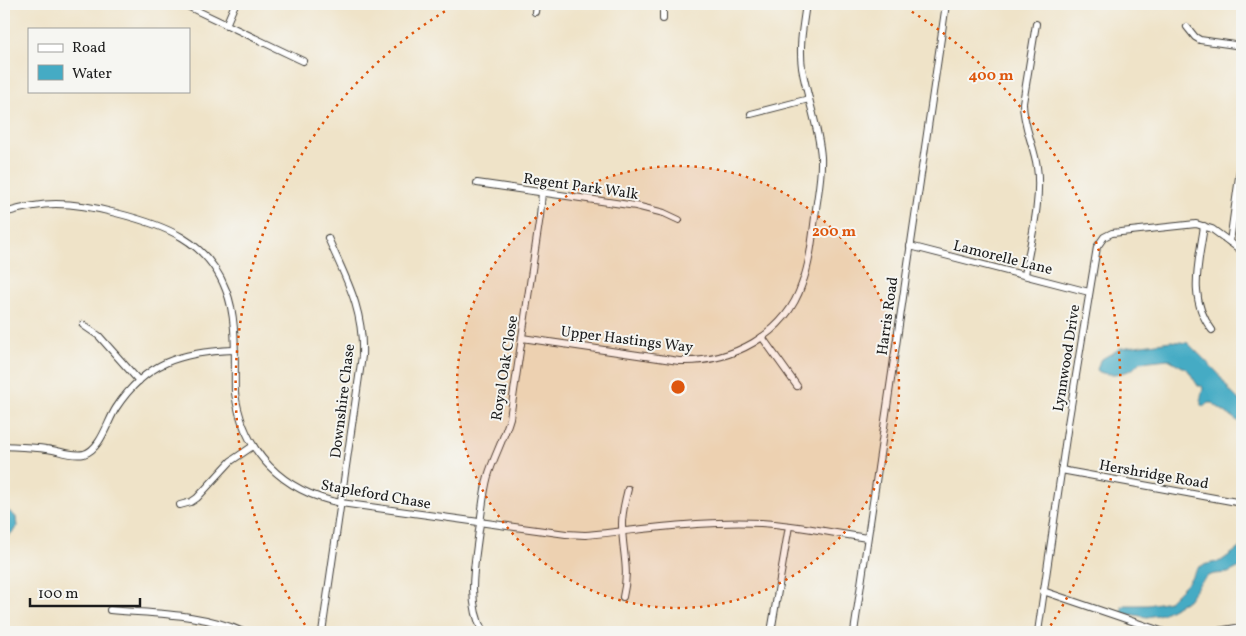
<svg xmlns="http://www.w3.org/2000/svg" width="1246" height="636" font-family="Vollkorn,serif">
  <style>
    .water { fill: #45abc4; stroke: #306470 }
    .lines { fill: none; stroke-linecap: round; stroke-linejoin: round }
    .street-casing { stroke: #3c3a36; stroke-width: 8 }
    .street { stroke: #fff; stroke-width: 6 }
    .ring { fill: none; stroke: #de560d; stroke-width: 2.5; stroke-dasharray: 2.5 5 }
    .labels { text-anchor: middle; stroke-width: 4; stroke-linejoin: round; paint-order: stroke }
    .street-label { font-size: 15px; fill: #1c1c1c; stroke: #f6f6f2 }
    .centre { fill: #de560d; stroke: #f6f6f2; stroke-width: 2.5 }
    .ring-label { font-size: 15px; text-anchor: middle; font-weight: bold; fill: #de560d; stroke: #f6f6f2; stroke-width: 4; stroke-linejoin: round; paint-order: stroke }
  </style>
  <rect width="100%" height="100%" fill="#f6f6f2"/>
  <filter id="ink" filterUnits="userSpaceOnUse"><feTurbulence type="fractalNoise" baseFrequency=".02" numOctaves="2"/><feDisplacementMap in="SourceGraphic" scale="10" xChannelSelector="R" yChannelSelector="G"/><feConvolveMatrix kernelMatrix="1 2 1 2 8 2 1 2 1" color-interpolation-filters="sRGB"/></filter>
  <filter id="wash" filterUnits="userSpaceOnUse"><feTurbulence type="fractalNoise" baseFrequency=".0096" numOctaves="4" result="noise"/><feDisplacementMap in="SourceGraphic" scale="20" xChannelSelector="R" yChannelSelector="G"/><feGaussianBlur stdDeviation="1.12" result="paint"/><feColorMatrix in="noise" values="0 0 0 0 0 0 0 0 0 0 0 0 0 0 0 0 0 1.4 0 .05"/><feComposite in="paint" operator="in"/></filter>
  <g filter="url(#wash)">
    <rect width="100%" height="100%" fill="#efe3c8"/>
    <!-- water -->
    <g class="water">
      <path d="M1171,341l17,2 29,29 13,19 12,12v21l-30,-21h-4l-5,4 -2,-2v-9l2,-7 -1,-3h-4l-10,-16 -20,-11 -28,3c-2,2 -4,4 -6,6 -7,6 -31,9 -37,2l3,-10 21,-12z"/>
      <polygon points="4,507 16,517 17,527 4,541"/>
      <polygon points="1242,546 1242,566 1228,573 1214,574 1208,576 1200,583 1188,600 1162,614 1147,617 1122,613 1122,607 1124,605 1148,605 1169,601 1188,582 1198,568 1203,565 1221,561"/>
    </g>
  </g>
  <g filter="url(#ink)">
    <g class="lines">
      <defs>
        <g id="street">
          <polyline points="183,4 303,61"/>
          <polyline points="535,12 536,4"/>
          <polyline points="663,19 663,4"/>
          <polyline points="226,25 235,4"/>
          <polyline points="1187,27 1195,37 1200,40 1242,46"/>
          <polyline points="751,114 809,99"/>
          <polyline points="477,183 636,206 664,213 679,220"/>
          <path d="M4,213c17,-5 34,-9 52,-9 21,0 41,4 60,9 48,12 91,27 110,77 12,30 8,71 9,103 8,59 48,99 106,110l225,31 19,1c58,-5 117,-15 176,-12 36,2 71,10 106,15"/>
          <path d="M1204,226c-5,37 -17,72 8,104"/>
          <polyline points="1230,242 1242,155"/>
          <polyline points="910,246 1089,292"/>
          <path d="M1025,275c5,-32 17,-76 12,-108 -3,-22 -14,-41 -14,-64l13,-79"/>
          <polyline points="83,325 99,336 139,381"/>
          <polyline points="762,337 797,386"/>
          <path d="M522,338l157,23c51,2 106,-25 123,-77 8,-21 10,-44 13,-67 2,-19 7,-40 6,-60 -2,-30 -14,-59 -19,-89 -3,-22 1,-43 4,-64"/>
          <path d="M4,446c14,1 28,1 42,3 12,1 26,8 38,5 17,-5 23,-32 32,-46 30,-46 65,-56 118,-58"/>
          <polyline points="1061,470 1242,503"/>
          <polyline points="180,505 191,502 197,498 231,461 253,446"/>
          <polyline points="1043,591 1164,632"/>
          <path d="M623,597c7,-28 -1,-46 -1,-73 0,-12 3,-23 6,-35"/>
          <path d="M110,610c45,4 92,3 133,22"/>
          <path d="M322,632l40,-276c2,-47 -16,-77 -34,-118"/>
          <path d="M483,632c-17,-32 -8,-68 -4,-102 3,-18 4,-36 9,-54 6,-20 16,-37 22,-58l30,-202 2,-24"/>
          <polyline points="771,632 789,526"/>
          <polyline points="854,632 946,4"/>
          <polyline points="1038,632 1068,424 1097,247 1104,237 1112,233 1196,224 1212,229 1242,251"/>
          <polyline points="1212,632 1242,627"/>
        </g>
      </defs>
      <!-- street casing -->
      <use href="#street" class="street-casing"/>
      <!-- street -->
      <use href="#street" class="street"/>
    </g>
  </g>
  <!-- distance rings -->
  <circle cx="678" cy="387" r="221" fill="#de560d" fill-opacity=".12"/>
  <g class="ring">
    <circle cx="678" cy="387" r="221"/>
    <path d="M309 631A442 442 0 0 1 457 4M899 4A442 442 0 0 1 1047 631"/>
  </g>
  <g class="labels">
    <!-- street labels -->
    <g class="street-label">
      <text transform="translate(581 186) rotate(8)" y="5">Regent Park Walk</text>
      <text transform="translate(1003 257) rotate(14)" y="5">Lamorelle Lane</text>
      <text transform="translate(887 316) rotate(-82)" y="5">Harris Road</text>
      <text transform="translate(627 339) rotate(7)" y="5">Upper Hastings Way</text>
      <text transform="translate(1066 358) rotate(-81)" y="5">Lynnwood Drive</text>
      <text transform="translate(504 368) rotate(-81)" y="5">Royal Oak Close</text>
      <text transform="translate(342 401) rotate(-83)" y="5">Downshire Chase</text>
      <text transform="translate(1154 474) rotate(10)" y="5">Hershridge Road</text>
      <text transform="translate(376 494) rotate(10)" y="5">Stapleford Chase</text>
    </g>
  </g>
  <circle cx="678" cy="387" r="8" class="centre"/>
  <g class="ring-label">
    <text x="991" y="80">400 m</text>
    <text x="834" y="236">200 m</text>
  </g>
  <!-- margin -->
  <rect width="1246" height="636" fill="none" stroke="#f6f6f2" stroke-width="20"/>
  <!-- legend -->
  <rect x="28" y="28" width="162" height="65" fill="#f6f6f2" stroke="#9f9f9c"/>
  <rect x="38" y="44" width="25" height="8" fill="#ffffff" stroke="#9f9f9c"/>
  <text x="72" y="52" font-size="15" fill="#1c1c1c">Road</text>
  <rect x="38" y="65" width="25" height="15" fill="#45abc4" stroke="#9f9f9c"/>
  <text x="72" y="78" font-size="15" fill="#1c1c1c">Water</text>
  <!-- scale -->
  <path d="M30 598v8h110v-8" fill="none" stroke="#1c1c1c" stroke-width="2.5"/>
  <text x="38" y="598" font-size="15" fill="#1c1c1c" stroke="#f6f6f2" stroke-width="4" paint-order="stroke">100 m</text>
</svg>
